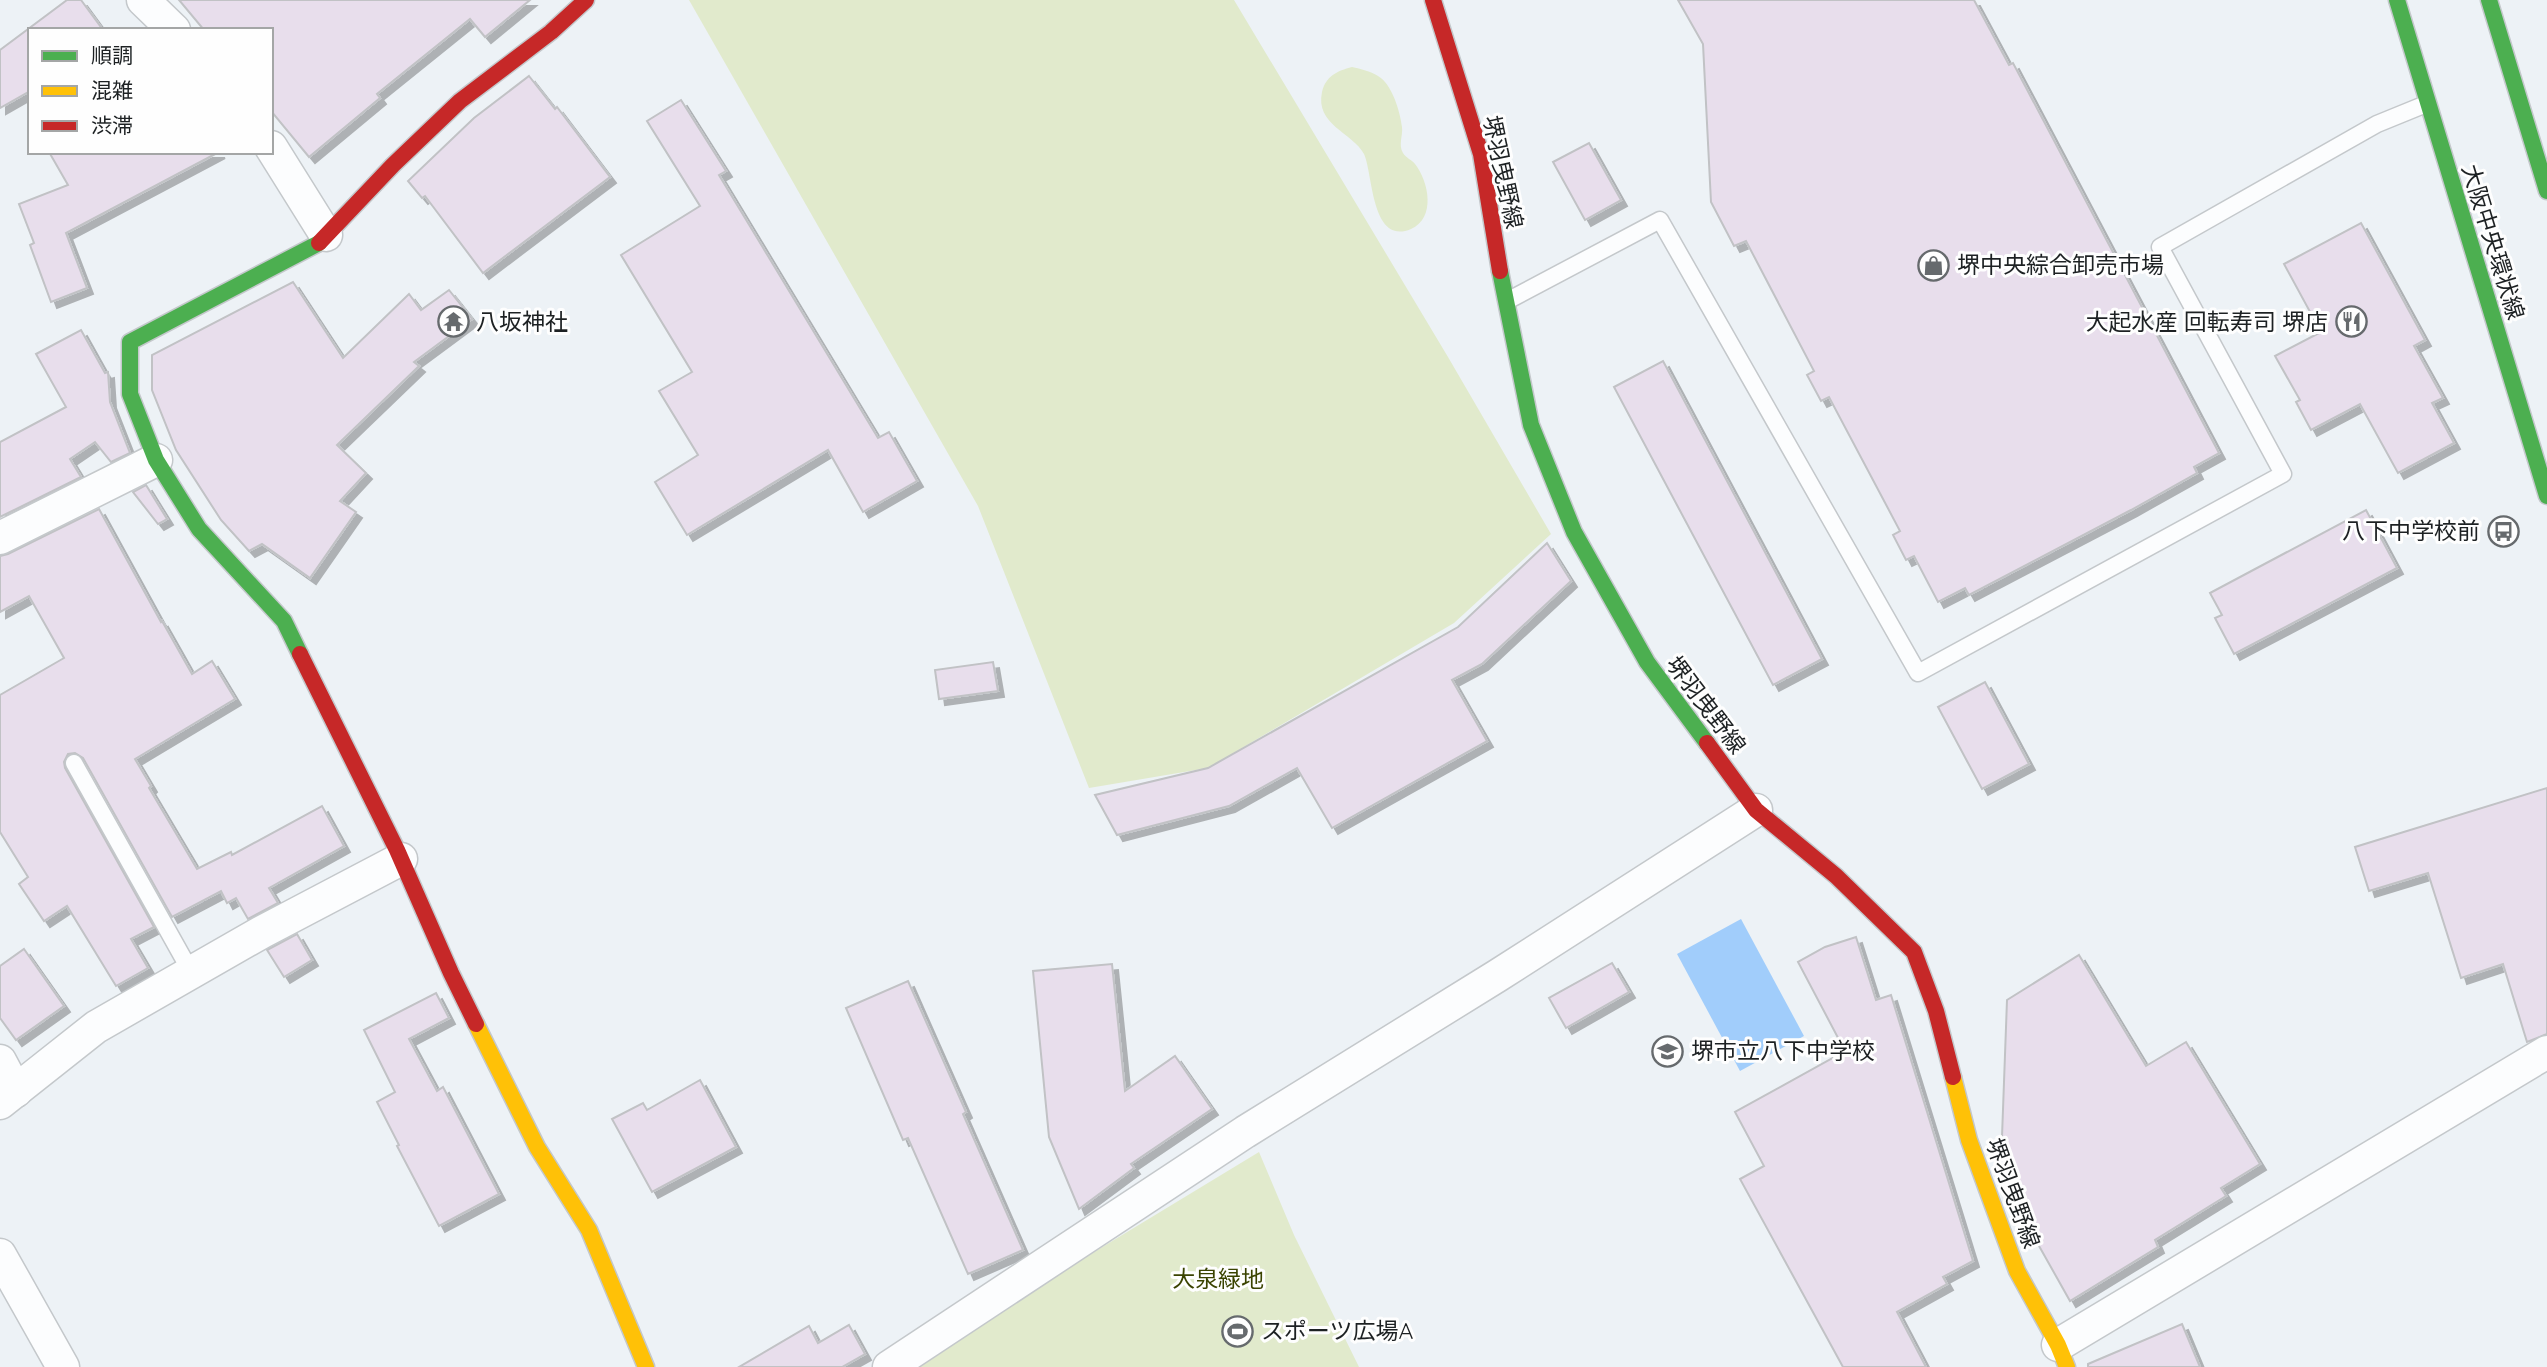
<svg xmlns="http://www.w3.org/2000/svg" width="2547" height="1367" font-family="Quicksand,'Noto Sans JP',sans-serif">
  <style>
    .green { fill: #e1eacc }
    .water { fill: #a1cdfb }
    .building { fill: #e8deec; stroke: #c1c2c5; stroke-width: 2; filter: url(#shadow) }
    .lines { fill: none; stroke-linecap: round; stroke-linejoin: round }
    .lane-casing { stroke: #c4c8cb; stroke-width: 19 }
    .street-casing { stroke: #c4c8cb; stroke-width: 35 }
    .fast-casing { stroke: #c4c8cb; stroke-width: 19 }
    .slow-casing { stroke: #c4c8cb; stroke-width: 19 }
    .jam-casing { stroke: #c4c8cb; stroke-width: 19 }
    .lane { stroke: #fcfdfe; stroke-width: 16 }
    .street { stroke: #fcfdfe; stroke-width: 32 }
    .fast { stroke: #4caf50; stroke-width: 16 }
    .slow { stroke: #ffc107; stroke-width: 16 }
    .jam { stroke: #c62828; stroke-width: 16 }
    .labels { text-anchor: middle; stroke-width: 6; stroke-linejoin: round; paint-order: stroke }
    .street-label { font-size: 23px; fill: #1d2123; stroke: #fefefe }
    .poi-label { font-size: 23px; fill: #1d2123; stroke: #fefefe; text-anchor: start }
    .park-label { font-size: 23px; fill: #3a4300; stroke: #fefefe }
  </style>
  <defs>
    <filter id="shadow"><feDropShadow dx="6" dy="6" stdDeviation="0" flood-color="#0004"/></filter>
  </defs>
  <rect width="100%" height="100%" fill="#edf2f6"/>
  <!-- green -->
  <g class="green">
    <polygon points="689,0 1234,0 1448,357 1551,534 1454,623 1208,768 1089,788 978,506"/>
    <path d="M1352,67c9,2 18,4 26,9 14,8 22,35 24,51 1,9 -4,18 1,26 3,5 9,7 12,11 14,18 21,54 -4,65 -40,17 -38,-56 -47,-75 -12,-22 -49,-29 -42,-62 4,-16 15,-21 30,-25z"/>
    <polygon points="1259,1152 1294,1235 1359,1367 915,1367 987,1317"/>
  </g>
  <!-- water -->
  <polygon class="water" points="1741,919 1804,1036 1740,1071 1677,954"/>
  <!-- building -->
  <g class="building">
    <polygon points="67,0 81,0 103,30 30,30 30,91 0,108 0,50"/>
    <polygon points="179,0 530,0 485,37 470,19 377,94 380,98 309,157 271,111 271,30 204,30"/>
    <polygon points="1678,0 1974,0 2009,65 2013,63 2219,453 2194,467 2197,473 2131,510 1969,595 1965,588 1938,602 1914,556 1906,560 1893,535 1900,531 1829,397 1821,401 1807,375 1814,371 1746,241 1734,246 1711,202 1703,44"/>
    <polygon points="529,76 555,109 557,107 610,177 483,273 425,196 422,198 408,181 474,118"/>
    <polygon points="681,100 726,171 719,175 878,438 889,432 917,481 863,512 828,450 687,535 655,482 698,455 659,391 692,372 621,255 700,206 647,121"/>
    <polygon points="1589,143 1621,200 1585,220 1553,162"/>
    <polygon points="49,152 219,152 66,233 87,288 51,302 30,245 34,243 19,204 68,185"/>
    <polygon points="2361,223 2425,340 2414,346 2443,398 2432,403 2454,443 2398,473 2360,404 2311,430 2296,402 2300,400 2275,356 2321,332 2284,264"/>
    <polygon points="293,282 343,358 409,294 421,310 449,290 472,319 414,362 419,366 337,445 366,473 340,501 356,512 310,578 262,544 249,551 221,520 176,450 152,390 152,355"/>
    <polygon points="81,330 105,373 108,372 110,402 130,453 111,462 95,442 70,459 81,477 0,517 0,442 66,407 36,354"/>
    <polygon points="1663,361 1822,659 1773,685 1614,387"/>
    <polygon points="146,485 167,519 158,524 133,492"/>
    <polygon points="99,509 161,622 162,621 192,674 212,661 235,699 135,759 151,786 149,788 197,869 231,852 232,855 322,806 344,846 269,888 278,903 248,919 236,898 227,903 221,891 172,917 83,758 75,753 68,754 64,762 65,768 154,927 131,939 148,968 116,986 67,906 44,921 19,884 28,877 0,832 0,695 64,658 29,596 0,612 0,556 8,554"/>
    <polygon points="2366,510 2397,568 2234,654 2215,618 2222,615 2210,593"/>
    <polygon points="1547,543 1571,581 1482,664 1452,680 1487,741 1332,828 1297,768 1229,806 1117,835 1095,795 1208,768 1458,627"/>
    <polygon points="993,662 998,691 939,699 935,670"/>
    <polygon points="1985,682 2029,764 1982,789 1938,707"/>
    <polygon points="2547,788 2547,1034 2527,1042 2503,964 2461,978 2428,873 2369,891 2355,847"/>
    <polygon points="297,934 312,960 284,977 267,950"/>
    <polygon points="1856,937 1876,1000 1891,995 1973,1261 1943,1277 1947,1284 1897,1312 1926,1367 1843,1367 1740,1179 1764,1166 1735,1112 1845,1051 1798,962 1825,947"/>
    <polygon points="24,949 64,1006 16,1040 0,1018 0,966"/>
    <polygon points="2079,955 2146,1066 2186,1042 2260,1164 2221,1188 2226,1196 2155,1240 2158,1247 2070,1301 2034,1237 2002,1137 2007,1000"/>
    <polygon points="1612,963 1629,992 1566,1028 1549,998"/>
    <polygon points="1112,964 1125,1091 1175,1056 1212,1109 1131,1164 1134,1168 1079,1209 1049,1137 1033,971"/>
    <polygon points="908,981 966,1112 963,1114 1023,1250 968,1274 908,1138 903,1140 846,1008"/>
    <polygon points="436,993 449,1018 409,1039 437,1091 443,1087 499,1194 439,1226 397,1146 399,1145 377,1102 395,1092 364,1030"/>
    <polygon points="700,1080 736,1147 652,1192 612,1119 643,1103 647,1110"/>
    <polygon points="2182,1324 2200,1367 2088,1367 2088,1364"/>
    <polygon points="849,1325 865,1354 842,1367 739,1367 809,1326 818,1343"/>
  </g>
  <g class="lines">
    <defs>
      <g id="lane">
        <polyline points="1507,301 1660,220 1918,673 2283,474 2160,247 2377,124 2426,104"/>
        <polyline points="74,763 191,972"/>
      </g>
      <g id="street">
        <polyline points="143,0 174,30"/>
        <polyline points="271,147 326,235"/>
        <polyline points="0,538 156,460"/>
        <polyline points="0,1061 16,1091"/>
        <polyline points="0,1103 96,1027 262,932 401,859"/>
        <polyline points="0,1255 63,1367"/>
        <polyline points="2058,1345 2547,1052"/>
        <polyline points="889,1367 1245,1132 1497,976 1756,810"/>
      </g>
      <g id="fast">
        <polyline points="2397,0 2547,496"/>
        <polyline points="2489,0 2547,191"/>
        <polyline points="1500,271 1531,425 1574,532 1647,662 1707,743"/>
        <polyline points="300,654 284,621 199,529 156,460 130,394 130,342 319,243"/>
      </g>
      <g id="slow">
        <polyline points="476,1024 537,1147 589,1230 646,1367"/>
        <polyline points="1953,1077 1969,1140 2017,1271 2058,1345 2067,1367"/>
      </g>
      <g id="jam">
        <polyline points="1433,0 1481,154 1500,271"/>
        <polyline points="319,243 393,165 460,101 551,32 586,0"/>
        <polyline points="300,654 397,850 451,973 476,1024"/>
        <polyline points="1707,743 1756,810 1836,876 1914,952 1936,1011 1953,1077"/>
      </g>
    </defs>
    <!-- lane casing -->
    <use href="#lane" class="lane-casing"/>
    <!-- street casing -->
    <use href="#street" class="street-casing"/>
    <!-- fast casing -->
    <use href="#fast" class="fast-casing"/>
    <!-- slow casing -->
    <use href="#slow" class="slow-casing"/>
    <!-- jam casing -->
    <use href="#jam" class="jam-casing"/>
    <!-- lane -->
    <use href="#lane" class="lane"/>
    <!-- street -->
    <use href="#street" class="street"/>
    <!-- fast -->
    <use href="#fast" class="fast"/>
    <!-- slow -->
    <use href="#slow" class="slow"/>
    <!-- jam -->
    <use href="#jam" class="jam"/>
  </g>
  <!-- icons -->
  <defs>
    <symbol id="shop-ring" viewBox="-11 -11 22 22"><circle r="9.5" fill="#fefefe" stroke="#666a6d" stroke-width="1.5"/><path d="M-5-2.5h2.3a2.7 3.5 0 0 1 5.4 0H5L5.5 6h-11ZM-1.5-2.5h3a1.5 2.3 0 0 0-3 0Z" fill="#666a6d"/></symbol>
    <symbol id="temple-ring" viewBox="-11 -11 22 22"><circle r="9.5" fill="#fefefe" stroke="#666a6d" stroke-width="1.5"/><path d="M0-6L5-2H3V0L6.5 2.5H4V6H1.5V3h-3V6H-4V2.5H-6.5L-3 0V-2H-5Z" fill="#666a6d"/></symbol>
    <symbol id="restaurant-ring" viewBox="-11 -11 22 22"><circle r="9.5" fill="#fefefe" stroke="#666a6d" stroke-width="1.5"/><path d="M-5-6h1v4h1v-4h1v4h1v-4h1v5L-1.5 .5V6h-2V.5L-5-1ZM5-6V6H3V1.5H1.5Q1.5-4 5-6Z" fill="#666a6d"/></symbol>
    <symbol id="bus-ring" viewBox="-11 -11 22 22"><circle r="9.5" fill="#fefefe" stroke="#666a6d" stroke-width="1.5"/><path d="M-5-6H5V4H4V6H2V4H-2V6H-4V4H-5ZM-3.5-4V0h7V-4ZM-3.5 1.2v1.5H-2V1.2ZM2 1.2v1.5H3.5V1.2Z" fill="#666a6d"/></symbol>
    <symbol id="school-ring" viewBox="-11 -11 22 22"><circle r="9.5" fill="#fefefe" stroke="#666a6d" stroke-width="1.5"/><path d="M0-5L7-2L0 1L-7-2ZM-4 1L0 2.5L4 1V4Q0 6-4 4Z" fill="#666a6d"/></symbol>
    <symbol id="stadium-ring" viewBox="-11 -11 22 22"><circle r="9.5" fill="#fefefe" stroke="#666a6d" stroke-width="1.5"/><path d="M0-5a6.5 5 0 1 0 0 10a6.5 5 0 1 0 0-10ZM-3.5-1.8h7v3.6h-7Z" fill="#666a6d"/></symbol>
  </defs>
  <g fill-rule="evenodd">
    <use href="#shop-ring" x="1916" y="248" width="35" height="35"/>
    <use href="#temple-ring" x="436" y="304" width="35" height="35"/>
    <use href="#restaurant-ring" x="2334" y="304" width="35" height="35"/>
    <use href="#bus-ring" x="2486" y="514" width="35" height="35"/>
    <use href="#school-ring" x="1650" y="1034" width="35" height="35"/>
    <use href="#stadium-ring" x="1220" y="1314" width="35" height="35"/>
  </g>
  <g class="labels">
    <!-- street labels -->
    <g class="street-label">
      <text transform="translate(1503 172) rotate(78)" y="8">堺羽曳野線</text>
      <text transform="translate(2493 242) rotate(73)" y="8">大阪中央環状線</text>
      <text transform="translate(1706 705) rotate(53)" y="8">堺羽曳野線</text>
      <text transform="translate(2013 1193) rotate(70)" y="8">堺羽曳野線</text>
    </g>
    <!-- poi labels -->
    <g class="poi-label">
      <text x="1957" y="273">堺中央綜合卸売市場</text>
      <text x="476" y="330">八坂神社</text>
      <text x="2328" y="330" text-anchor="end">大起水産 回転寿司 堺店</text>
      <text x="2480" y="539" text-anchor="end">八下中学校前</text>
      <text x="1691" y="1059">堺市立八下中学校</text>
      <text x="1261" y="1339">スポーツ広場A</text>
    </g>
    <!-- park labels -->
    <g class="park-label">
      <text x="1218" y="1287">大泉緑地</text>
    </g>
  </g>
  <!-- legend -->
  <rect x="28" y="28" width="245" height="126" fill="#fefefe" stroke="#a4a6a6" stroke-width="2"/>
  <rect x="42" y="51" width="35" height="10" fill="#4caf50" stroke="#a4a6a6" stroke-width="2"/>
  <text x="91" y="63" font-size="21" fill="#1d2123">順調</text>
  <rect x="42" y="86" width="35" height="10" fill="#ffc107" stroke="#a4a6a6" stroke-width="2"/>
  <text x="91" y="98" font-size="21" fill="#1d2123">混雑</text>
  <rect x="42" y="121" width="35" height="10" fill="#c62828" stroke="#a4a6a6" stroke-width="2"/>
  <text x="91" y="133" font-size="21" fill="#1d2123">渋滞</text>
</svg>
